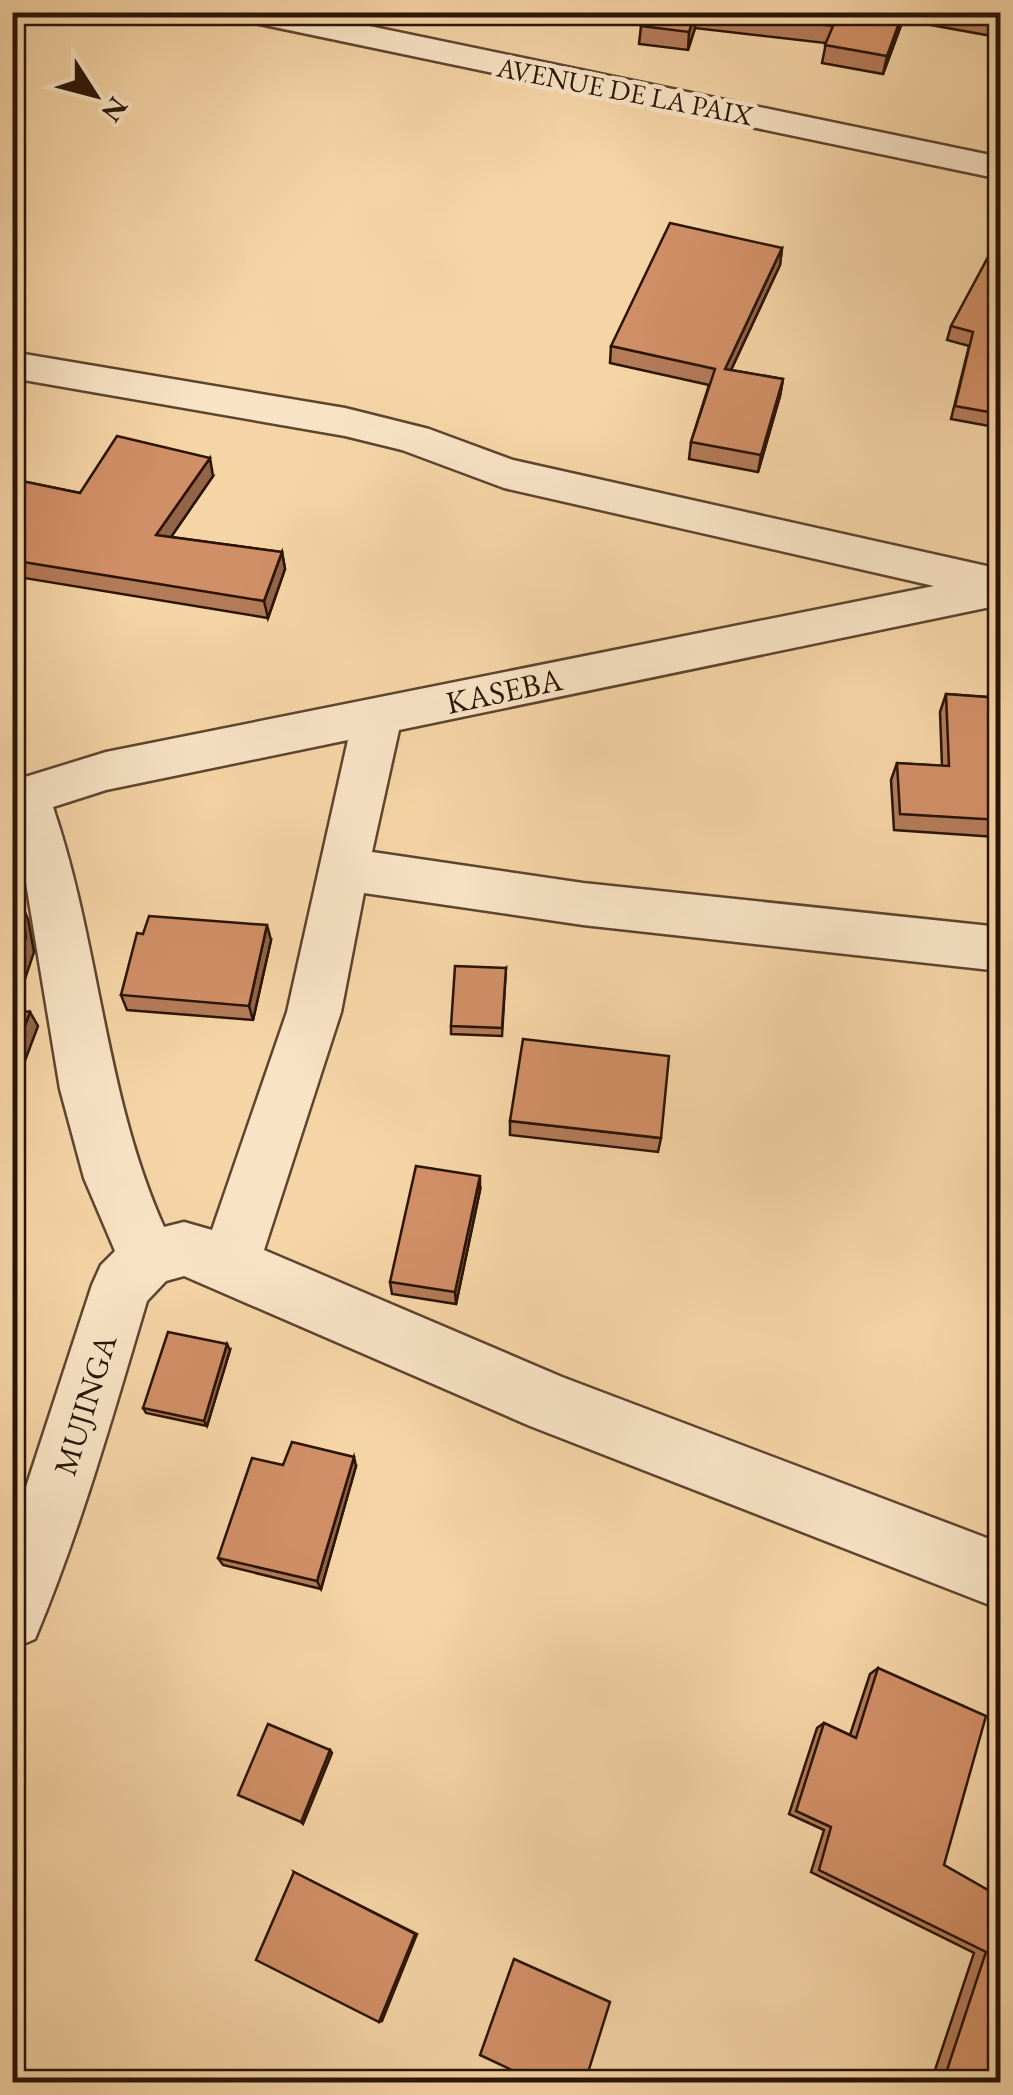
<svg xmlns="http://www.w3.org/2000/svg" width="1013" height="2095" font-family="'EB Garamond',serif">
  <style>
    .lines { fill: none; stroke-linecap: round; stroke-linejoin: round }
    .minor-casing { stroke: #5d442e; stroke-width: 5 }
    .minor { fill: #f8e3c5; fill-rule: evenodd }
    .wall { fill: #b47b59; stroke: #2a1406; stroke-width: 2.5 }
    .shaded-wall { fill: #926448; stroke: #2a1406; stroke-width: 2.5 }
    .building { fill: #d18f67; stroke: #2a1406; stroke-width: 2.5 }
    .labels { text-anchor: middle; stroke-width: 9; stroke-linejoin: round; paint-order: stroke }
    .far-street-label { font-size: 28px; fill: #2a1406; stroke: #f8e3c5 }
    .street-label { font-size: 32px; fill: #2a1406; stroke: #f8e3c5 }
  </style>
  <rect width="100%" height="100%" fill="#f5d4a6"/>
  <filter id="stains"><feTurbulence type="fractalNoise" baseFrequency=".002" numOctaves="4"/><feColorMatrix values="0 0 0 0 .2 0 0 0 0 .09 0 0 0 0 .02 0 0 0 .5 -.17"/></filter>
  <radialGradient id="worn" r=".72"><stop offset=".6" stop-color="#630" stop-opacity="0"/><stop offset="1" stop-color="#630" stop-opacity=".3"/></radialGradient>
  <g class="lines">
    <defs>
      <g id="minor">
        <polygon points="233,12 302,12 1000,157 1000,179 250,22"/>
        <path d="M12,352l333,56 84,21 84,31 487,109v36l-601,125 -27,122 211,31 417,44v44l-417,-46 -219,-32 -23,119 -77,238 298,127 438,166v66l-470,-183 -346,-150 -18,5 -19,20c-34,114 -66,228 -112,338l-23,10v-119l80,-245 9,-20 14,-14 -31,-73 -24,-89 -35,-212 -13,-39v-57l94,-29 828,-166 -430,-98 -102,-38 -57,-14 -333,-58zM348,740l-61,272 -75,218 -28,-8 -20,5c-60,-134 -64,-282 -111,-420l53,-17z"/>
      </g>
    </defs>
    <!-- minor casing -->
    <use href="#minor" class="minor-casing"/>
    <!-- minor -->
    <use href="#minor" class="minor"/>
  </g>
  <!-- wall -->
  <g class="wall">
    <polygon points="439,12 473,12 469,18"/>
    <polygon points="646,12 1000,12 1000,24 997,37 903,20 883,74 822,63 826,43 695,28 688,50 639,44 641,26"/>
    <polygon points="1000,245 1000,428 951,419 969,346 947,340 951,326"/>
    <polygon points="782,248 780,265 731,370 783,379 780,396 758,472 689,459 691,442 709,385 610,363 611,346"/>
    <polygon points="213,476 171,537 282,552 285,569 268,618 24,578 21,571 12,569 12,479 80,493"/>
    <polygon points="946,694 1000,698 1000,826 996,837 894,830 891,780 897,763 942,766 940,712"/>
    <polygon points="271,940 253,1020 127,1010 121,995"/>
    <polygon points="506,968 502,1036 451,1034 451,1026"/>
    <polygon points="1000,1050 1000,1136 995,1136 996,1058"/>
    <polygon points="510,1121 661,1138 658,1152 510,1135"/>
    <polygon points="480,1190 456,1304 392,1294 390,1282"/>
    <polygon points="230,1350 207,1426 146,1413 143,1408"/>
    <polygon points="283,1465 356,1466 321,1589 223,1565 218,1558"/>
    <polygon points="878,1668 944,1865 1000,1897 1000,2082 956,2082 935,2070 974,1953 811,1872 824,1830 789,1814 817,1728 824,1723 850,1735 870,1674"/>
  </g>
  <!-- shaded-wall -->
  <g class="shaded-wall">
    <polygon points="696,12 695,28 688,50 689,32"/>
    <polygon points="903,12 905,12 903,20 883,74 887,56"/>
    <polygon points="782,248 780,265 723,387 725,369"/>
    <polygon points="783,379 780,396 758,472 761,455"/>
    <polygon points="210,458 213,476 160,553 156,535"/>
    <polygon points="282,552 285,569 268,618 264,601"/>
    <polygon points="21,903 28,919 34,952 12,1018 12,980"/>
    <polygon points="267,925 271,940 253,1020 249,1006"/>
    <polygon points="30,1012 38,1026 12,1095 12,1060"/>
    <polygon points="480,1176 480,1190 456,1304 455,1292"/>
    <polygon points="227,1344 230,1350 207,1426 204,1421"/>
    <polygon points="354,1457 356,1466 321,1589 317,1581"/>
    <polygon points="330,1750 332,1753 303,1824 301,1822"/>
    <polygon points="294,1872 417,1934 382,2021 379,2022"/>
  </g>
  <!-- building -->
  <g class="building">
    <polygon points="646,12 696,12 689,32 641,26"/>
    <polygon points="719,12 903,12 887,56 825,45 833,26"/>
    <polygon points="965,12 1000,12 1000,19"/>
    <polygon points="670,223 782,248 725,369 783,379 761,455 691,442 715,369 611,346"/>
    <polygon points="995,244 1000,245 1000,414 955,406 973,332 951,326"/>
    <polygon points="117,436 210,458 156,535 282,552 264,601 17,561 21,555 12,553 12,479 80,493"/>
    <polygon points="946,694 1000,698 1000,757 998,757 1000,820 900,814 897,763 949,766"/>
    <polygon points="12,902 21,903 26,937 12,980"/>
    <polygon points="149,916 267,925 249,1006 121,995 137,933 143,934"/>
    <polygon points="455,966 506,968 502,1028 451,1026"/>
    <polygon points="12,1009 30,1012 12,1060"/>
    <polygon points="523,1039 669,1056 661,1138 510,1121"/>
    <polygon points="416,1166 480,1176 455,1292 390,1282"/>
    <polygon points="168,1332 227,1344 204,1421 143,1408"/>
    <polygon points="292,1442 354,1457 317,1581 218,1558 252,1458 283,1465"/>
    <polygon points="878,1668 986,1716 944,1865 1000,1897 1000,2082 962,2082 946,2073 986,1952 819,1870 831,1827 796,1811 824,1723 856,1738"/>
    <polygon points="268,1724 330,1750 301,1822 238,1795"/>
    <polygon points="294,1872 415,1934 379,2022 256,1960"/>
    <polygon points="514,1959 610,2002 585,2082 537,2082 480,2055"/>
  </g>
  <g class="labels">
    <!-- far-street labels -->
    <g class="far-street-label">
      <text transform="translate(625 91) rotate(11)" y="10">AVENUE DE LA PAIX</text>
    </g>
    <!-- street labels -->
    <g class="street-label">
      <text transform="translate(504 691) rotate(-12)" y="11">KASEBA</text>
      <text transform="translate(85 1405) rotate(-73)" y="11">MUJINGA</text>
    </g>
  </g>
  <!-- margin -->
  <rect width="1013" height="2095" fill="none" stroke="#f5d4a6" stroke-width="50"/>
  <rect x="15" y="15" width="983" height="2065" fill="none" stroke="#2a1406" stroke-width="5"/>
  <rect x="25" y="25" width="963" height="2045" fill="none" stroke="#2a1406" stroke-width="2.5"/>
  <!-- north arrow -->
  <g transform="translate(95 95) rotate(126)" stroke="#f8e3c5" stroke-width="8" paint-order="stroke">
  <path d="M0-8L18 38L0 25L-18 38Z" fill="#2a1406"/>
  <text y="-15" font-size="28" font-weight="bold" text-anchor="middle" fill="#2a1406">N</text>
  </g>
  <rect width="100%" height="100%" filter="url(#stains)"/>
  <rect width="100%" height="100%" fill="url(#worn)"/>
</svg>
